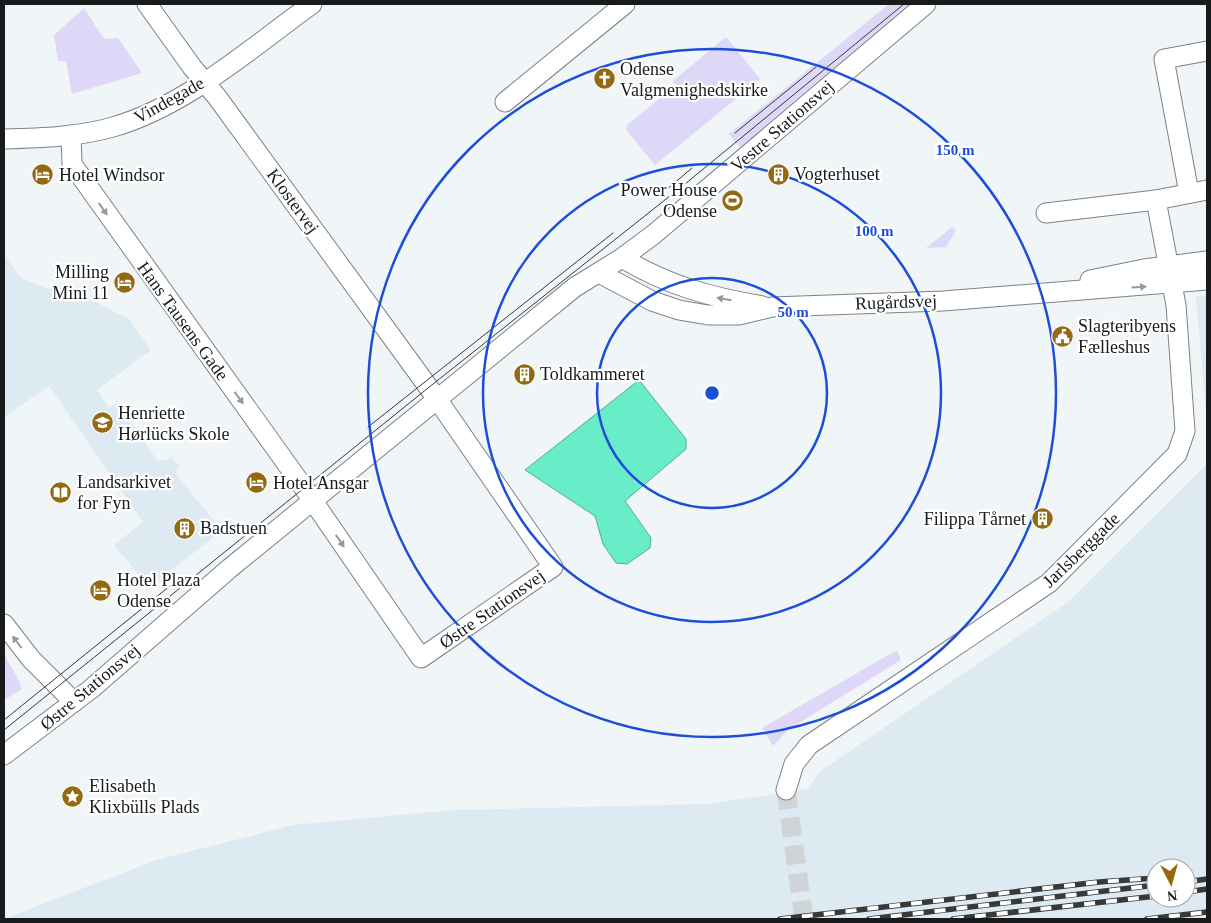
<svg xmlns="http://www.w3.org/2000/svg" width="1211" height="923" font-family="'Times New Roman',serif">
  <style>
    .built { fill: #deeaf2; fill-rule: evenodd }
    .green { fill: #dfd7f7 }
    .water { fill: #69edc9; stroke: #51ae95 }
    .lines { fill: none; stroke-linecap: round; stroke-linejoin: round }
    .minor-tunnel { stroke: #d0d4d7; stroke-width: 19; stroke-dasharray: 19 9; stroke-linecap: butt }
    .minor-casing { stroke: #7e8285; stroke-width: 21 }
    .minor { stroke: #fff; stroke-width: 19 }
    .tram { stroke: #37393a; stroke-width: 1 }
    .rail-casing { stroke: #37393a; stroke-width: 5.5 }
    .rail { stroke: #fff; stroke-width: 4; stroke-dasharray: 11; stroke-linecap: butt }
    .oneway { fill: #979898 }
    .ring { fill: none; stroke: #1d4ed8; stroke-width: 2.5 }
    .labels { text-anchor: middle; stroke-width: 4.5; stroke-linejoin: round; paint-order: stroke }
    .poi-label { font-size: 18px; fill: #181a1b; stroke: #fff; text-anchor: start }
    .street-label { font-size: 18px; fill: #181a1b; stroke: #fff }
    .centre { fill: #1d4ed8; stroke: #fff; stroke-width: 2.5 }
    .ring-label { font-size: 15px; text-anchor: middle; font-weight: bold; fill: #1d4ed8; stroke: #fff; stroke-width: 4.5; stroke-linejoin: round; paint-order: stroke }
  </style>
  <rect width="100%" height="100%" fill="#f0f5f8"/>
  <!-- built -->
  <g class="built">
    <polygon points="4,254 21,278 74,299 82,295 129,319 151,350 97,390 109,408 117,402 157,460 167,460 171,457 179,466 175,473 222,531 149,587 114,545 143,522 49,386 4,417"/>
    <path d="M1207,295v624h-1203l152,-59 137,-35 160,-15 255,-6 99,-15 15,-19 246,-168 139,-138 -1,-51 -10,-116zM1156,868h30v30h-30z"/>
  </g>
  <!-- green -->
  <g class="green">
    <polygon points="889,4 915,4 743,151 729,134"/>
    <polygon points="84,8 104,39 118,38 142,73 72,94 66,61 58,61 54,35"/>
    <polygon points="726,37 760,79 655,165 626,130 627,125 676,85 673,81"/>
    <polygon points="952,227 956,230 946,247 926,248"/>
    <polygon points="897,650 901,660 789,729 773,746 762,728"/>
    <polygon points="4,654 17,677 22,689 4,700"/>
  </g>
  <!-- water -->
  <polygon class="water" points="639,380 686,439 686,449 625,501 651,538 650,548 627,564 616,563 603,544 595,516 525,470"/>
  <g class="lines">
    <!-- minor-tunnel -->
    <polyline class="minor-tunnel" points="786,790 804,919"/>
    <defs>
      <g id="minor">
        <polyline points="505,102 625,4"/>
        <polyline points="71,135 72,164 304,488 421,658 553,567 437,399 217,97 192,67 147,4"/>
        <path d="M4,139c36,-1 74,-2 109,-12 73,-21 138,-79 199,-123"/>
        <polyline points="1189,193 1164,59 1207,51"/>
        <polyline points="1046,213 1156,200 1207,190"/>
        <path d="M622,258c47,28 88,39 141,48"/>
        <polyline points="599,273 652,301 679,310 708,315 739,315 772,307 943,301 1207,280"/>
        <polyline points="1090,280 1144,269 1207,261"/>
        <polyline points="4,624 31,659 74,702"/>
        <polyline points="4,755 91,689 230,568 575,287 622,258 653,235 926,4"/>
        <polyline points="786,790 794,764 809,745 1049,583 1177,454 1185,431 1176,305 1156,200"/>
      </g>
    </defs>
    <!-- minor casing -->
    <use href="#minor" class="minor-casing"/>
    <!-- minor -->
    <use href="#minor" class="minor"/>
    <!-- tram -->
    <g class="tram">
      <polyline points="735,133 816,67"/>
      <polyline points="665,191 692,168"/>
      <polyline points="368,427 613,233"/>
      <polyline points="4,720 181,577"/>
      <polyline points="4,730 428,388 685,184 904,4"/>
    </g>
    <defs>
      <g id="rail">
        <polyline points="1186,882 1207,879"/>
        <polyline points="1186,892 1207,889"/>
        <polyline points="780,919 1099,882 1156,878"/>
        <polyline points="869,919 1156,885"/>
        <polyline points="953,919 1156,896"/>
        <polyline points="1147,919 1207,912"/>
      </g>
    </defs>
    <!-- rail casing -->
    <use href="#rail" class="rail-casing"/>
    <!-- rail -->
    <use href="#rail" class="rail"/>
  </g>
  <!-- one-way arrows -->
  <defs><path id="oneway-solid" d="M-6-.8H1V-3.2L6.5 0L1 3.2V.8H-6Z" transform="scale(1.25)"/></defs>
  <g class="oneway">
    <use href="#oneway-solid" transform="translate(103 209) rotate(55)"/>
    <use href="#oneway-solid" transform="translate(1139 287) rotate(-4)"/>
    <use href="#oneway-solid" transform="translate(724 299) rotate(-170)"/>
    <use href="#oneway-solid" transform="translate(239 398) rotate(54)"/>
    <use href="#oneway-solid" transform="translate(340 541) rotate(56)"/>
    <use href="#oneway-solid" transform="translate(17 642) rotate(-127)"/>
  </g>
  <!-- distance rings -->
  <g class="ring">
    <circle cx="712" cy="393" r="115"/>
    <circle cx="712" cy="393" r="229"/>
    <circle cx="712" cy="393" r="344"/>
  </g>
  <!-- icons -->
  <defs>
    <symbol id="church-disc" viewBox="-11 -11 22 22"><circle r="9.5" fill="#936912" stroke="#fff"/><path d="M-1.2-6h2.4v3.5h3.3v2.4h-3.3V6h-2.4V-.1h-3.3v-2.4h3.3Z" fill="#fff"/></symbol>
    <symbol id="building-disc" viewBox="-11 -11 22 22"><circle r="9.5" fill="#936912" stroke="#fff"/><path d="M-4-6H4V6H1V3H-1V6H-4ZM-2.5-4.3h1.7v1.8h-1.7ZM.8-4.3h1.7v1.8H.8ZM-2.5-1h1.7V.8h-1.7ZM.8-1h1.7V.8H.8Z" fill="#fff"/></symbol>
    <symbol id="hotel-disc" viewBox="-11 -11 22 22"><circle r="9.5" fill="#936912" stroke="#fff"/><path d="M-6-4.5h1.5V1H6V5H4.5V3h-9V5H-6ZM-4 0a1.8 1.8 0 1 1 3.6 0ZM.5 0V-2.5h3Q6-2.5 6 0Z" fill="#fff"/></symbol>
    <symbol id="stadium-disc" viewBox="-11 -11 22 22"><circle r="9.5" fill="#936912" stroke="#fff"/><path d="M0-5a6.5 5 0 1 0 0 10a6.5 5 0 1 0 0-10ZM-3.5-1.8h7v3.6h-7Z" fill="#fff"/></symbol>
    <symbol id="civic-disc" viewBox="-11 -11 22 22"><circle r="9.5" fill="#936912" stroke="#fff"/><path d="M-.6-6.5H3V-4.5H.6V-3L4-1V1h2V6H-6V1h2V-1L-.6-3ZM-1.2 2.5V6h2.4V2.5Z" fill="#fff"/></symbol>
    <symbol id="school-disc" viewBox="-11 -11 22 22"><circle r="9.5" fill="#936912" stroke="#fff"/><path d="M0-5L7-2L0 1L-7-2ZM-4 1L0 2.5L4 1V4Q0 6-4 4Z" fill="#fff"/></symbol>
    <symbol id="library-disc" viewBox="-11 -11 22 22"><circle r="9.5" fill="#936912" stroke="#fff"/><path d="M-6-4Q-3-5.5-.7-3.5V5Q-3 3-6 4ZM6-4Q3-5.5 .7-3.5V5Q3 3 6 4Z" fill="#fff"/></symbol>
    <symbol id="sight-disc" viewBox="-11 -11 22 22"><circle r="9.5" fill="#936912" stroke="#fff"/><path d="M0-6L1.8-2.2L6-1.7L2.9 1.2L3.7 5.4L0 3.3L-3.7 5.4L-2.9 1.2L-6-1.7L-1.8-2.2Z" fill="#fff"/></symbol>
  </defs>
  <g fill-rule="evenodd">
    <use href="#church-disc" x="592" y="66" width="25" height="25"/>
    <use href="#building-disc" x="766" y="162" width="25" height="25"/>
    <use href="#hotel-disc" x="30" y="162" width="25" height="25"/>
    <use href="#stadium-disc" x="720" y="188" width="25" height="25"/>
    <use href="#hotel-disc" x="112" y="270" width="25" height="25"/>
    <use href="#civic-disc" x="1050" y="324" width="25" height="25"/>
    <use href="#building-disc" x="512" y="362" width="25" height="25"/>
    <use href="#school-disc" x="90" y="410" width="25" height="25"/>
    <use href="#hotel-disc" x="244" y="470" width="25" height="25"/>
    <use href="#library-disc" x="48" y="480" width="25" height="25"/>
    <use href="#building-disc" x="1030" y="506" width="25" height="25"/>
    <use href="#building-disc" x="172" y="516" width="25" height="25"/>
    <use href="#hotel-disc" x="88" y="578" width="25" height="25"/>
    <use href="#sight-disc" x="60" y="784" width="25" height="25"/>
  </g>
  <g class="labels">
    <!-- poi labels -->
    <g class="poi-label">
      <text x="620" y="75">Odense<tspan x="620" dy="21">Valgmenighedskirke</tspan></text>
      <text x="794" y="180">Vogterhuset</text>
      <text x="59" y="181">Hotel Windsor</text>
      <text x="717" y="196" text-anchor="end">Power House<tspan x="717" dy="21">Odense</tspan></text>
      <text x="109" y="278" text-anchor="end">Milling<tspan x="109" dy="21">Mini 11</tspan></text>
      <text x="1078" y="332">Slagteribyens<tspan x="1078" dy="21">Fælleshus</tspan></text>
      <text x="540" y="380">Toldkammeret</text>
      <text x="118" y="419">Henriette<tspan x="118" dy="21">Hørlücks Skole</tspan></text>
      <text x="77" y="488">Landsarkivet<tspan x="77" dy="21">for Fyn</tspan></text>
      <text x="273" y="489">Hotel Ansgar</text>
      <text x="1026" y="525" text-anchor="end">Filippa Tårnet</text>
      <text x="200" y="534">Badstuen</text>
      <text x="117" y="586">Hotel Plaza<tspan x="117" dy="21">Odense</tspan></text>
      <text x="89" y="792">Elisabeth<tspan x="89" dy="21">Klixbülls Plads</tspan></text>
    </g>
    <!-- street labels -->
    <g class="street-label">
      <text transform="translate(169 100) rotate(-29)" y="6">Vindegade</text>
      <text transform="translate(782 126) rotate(-41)" y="6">Vestre Stationsvej</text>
      <text transform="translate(293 201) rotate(54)" y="6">Klostervej</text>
      <text transform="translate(896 302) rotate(-2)" y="6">Rugårdsvej</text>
      <text transform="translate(183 321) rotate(54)" y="6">Hans Tausens Gade</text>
      <text transform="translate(1081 550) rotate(-44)" y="6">Jarlsberggade</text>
      <text transform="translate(492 609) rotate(-35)" y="6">Østre Stationsvej</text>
      <text transform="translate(90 687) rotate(-40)" y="6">Østre Stationsvej</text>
    </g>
  </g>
  <circle cx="712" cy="393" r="8" class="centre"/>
  <g class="ring-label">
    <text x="955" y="155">150 m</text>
    <text x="874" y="236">100 m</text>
    <text x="793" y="317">50 m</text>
  </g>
  <!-- border -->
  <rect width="1211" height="923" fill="none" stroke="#181a1b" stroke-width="10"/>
  <!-- north arrow -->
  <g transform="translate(1171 883) rotate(174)"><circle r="24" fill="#ffffff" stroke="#a3a3a4"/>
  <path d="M0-4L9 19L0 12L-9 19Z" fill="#936912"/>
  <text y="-8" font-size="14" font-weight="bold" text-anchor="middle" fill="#181a1b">N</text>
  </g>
</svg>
